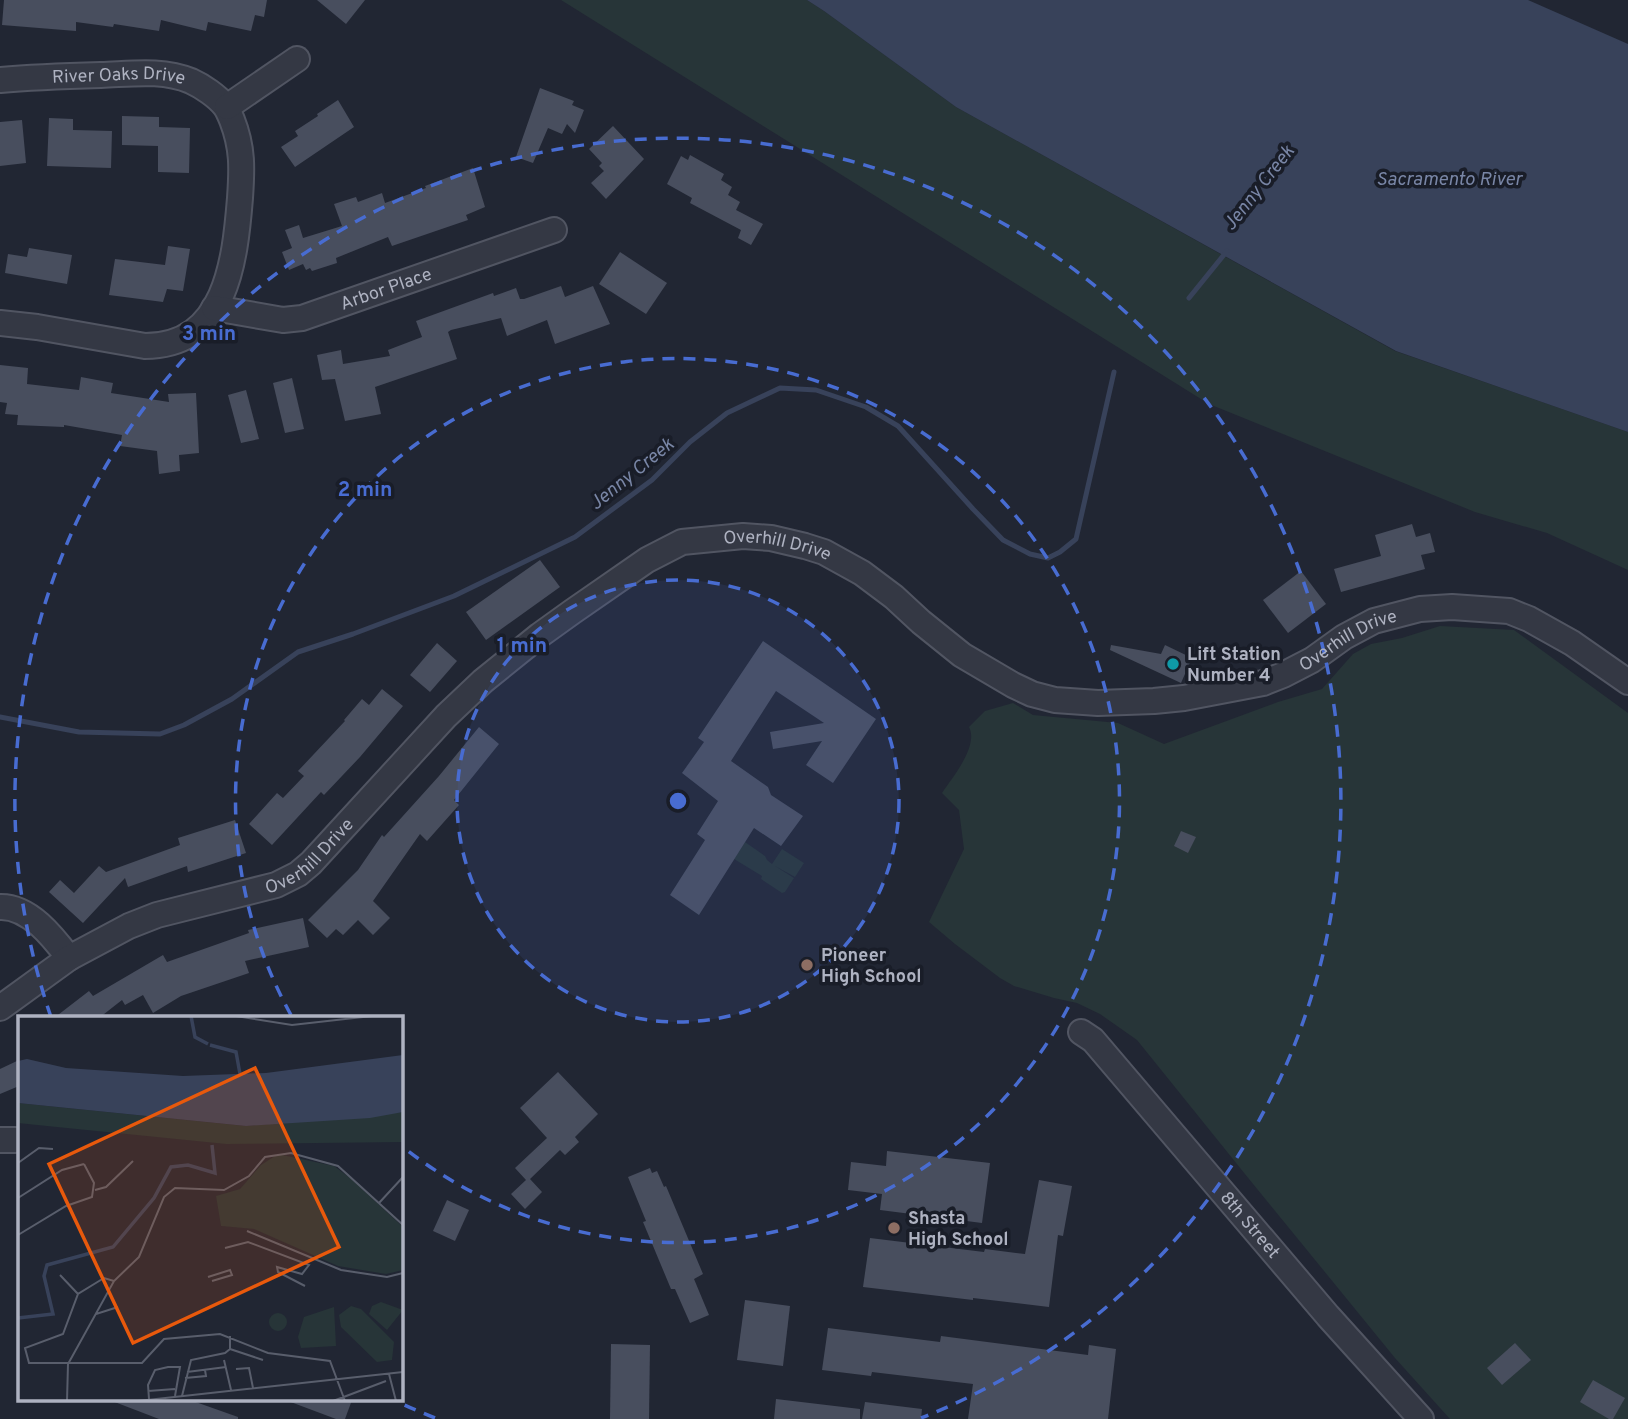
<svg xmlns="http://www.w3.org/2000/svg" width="1628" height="1419" font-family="Overpass,sans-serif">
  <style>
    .green { fill: #273538 }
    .water { fill: #38425a }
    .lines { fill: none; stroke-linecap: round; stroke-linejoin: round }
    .stream { stroke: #38425a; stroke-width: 5 }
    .building { fill: #484e5e }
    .minor-casing { stroke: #515562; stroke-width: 28 }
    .minor { stroke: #343844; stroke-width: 24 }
    .ring { fill: none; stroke: #486cd1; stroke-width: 3.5; stroke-dasharray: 12 9 }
    .culture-dot { fill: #0f9aa8; stroke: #191d28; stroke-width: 2.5 }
    .education-dot { fill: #8d6e63; stroke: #191d28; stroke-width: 2.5 }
    .labels { text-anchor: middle; stroke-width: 7; stroke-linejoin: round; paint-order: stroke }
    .street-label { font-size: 18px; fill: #aeb2c1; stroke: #191d28 }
    .poi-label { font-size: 18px; font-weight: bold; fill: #aeb2c1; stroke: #191d28; text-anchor: start }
    .water-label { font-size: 19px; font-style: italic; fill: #7986a6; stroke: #191d28 }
    .inset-river { fill: none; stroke: #38425a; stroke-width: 3.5 }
    .inset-road { fill: none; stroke: #595e6c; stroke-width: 2 }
    .view { fill: #e8590c; fill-opacity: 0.15; stroke: #e8590c; stroke-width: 3.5 }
    .inset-edge { fill: none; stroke: #aeb2c1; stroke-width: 3.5 }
    .centre { fill: #486cd1; stroke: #191d28; stroke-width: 3.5 }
    .ring-label { font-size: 21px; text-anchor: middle; font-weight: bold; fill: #486cd1; stroke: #191d28; stroke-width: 7; stroke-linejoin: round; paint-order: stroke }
  </style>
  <rect width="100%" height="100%" fill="#212633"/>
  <!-- green -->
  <g class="green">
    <polygon points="561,0 807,0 824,11 956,107 1395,351 1628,432 1628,570 1547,533 1475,512 1209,404"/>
    <path d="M1440,626l74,4 114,83v706h-178l-55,-61 -146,-179 -112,-139 -37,-26 -23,-11 -23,-5 -40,-12 -14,-8 -45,-34 -26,-22 35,-73 -5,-39 -17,-17c10,-15 37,-47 27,-66l16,-16 28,-8 20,12 85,8 46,21 114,-42 44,-13 31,-35 18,-10 31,-6z"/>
    <polygon points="745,842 765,856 767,860 772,864 782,849 804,863 795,877 775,866 794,878 785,892 782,893 761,879 762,876 734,859"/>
  </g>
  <!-- water -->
  <polygon class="water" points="807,0 1528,0 1628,44 1628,432 1396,351 956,107 824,11"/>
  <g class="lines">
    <!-- stream -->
    <g class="stream">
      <polyline points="1189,298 1227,251"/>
      <polyline points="0,717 79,732 160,734 184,725 232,699 298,652 353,634 454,596 575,537 652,480 690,442 727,413 780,388 816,390 866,407 898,426 973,509 1003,540 1030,554 1048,558 1060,552 1076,539 1114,372"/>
    </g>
  </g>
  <!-- building -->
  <g class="building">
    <polygon points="4,0 267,0 264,17 255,15 251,31 208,22 206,31 161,20 159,31 114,24 113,27 76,22 76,31 2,25"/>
    <polygon points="317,0 365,0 346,24"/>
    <polygon points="540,88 574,101 572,105 584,110 575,133 567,124 562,134 548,128 533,163 516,157"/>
    <polygon points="338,100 354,127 295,167 281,147 298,136 295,131 318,116 317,114"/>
    <polygon points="122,116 159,117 159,127 190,128 189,173 158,172 158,146 122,145"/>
    <polygon points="49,118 73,119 73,130 112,131 111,168 47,166"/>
    <polygon points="22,120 26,163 0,166 0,122"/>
    <polygon points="613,126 644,159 606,199 591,183 604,171 599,166 602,163 589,149"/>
    <polygon points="690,155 724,174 721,180 732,187 728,195 740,202 736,210 763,224 751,245 738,238 741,230 690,203 692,198 667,184 681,156 688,160"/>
    <polygon points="473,168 485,207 466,215 468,220 392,246 388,237 336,258 337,263 312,271 310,268 306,270 303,264 289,270 282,252 292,248 285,230 299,225 303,238 342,226 334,204 356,197 358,202 382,193 385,203 426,188 425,186"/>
    <polygon points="168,246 190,249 183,291 167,289 163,302 109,295 115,259 165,265"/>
    <polygon points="29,248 72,255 67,284 5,273 8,254 27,257"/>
    <polygon points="620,252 667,283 646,314 599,284"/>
    <polygon points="561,286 565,297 593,286 610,324 555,344 547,320 507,336 501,318 451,330 448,332 457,359 375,387 381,414 345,421 335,379 322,380 317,355 341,350 343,364 390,356 388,350 422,337 416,321 493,293 494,296 516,288 520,299 524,299"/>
    <polygon points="0,365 28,368 27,384 79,390 81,377 113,383 111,393 169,402 168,394 196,393 199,453 179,455 180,471 159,474 157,451 120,446 122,435 64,425 64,427 17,425 18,415 5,414 7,403 0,402"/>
    <polygon points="292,378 304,429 285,433 273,383"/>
    <polygon points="246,390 259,439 241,443 228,395"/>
    <polygon points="1412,524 1416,537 1430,533 1435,552 1421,555 1425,569 1341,592 1334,569 1381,556 1375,535"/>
    <polygon points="540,560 560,587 486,640 466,612"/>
    <polygon points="1301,571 1326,604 1288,633 1263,600"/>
    <polygon points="763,641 876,719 833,783 806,765 822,741 773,749 770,732 824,723 776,691 731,761 768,787 771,795 803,816 781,846 754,828 699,915 670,895 705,840 697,834 718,801 682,773 704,742 698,738"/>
    <polygon points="437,643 457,661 430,692 410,675"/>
    <polygon points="1111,645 1161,654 1165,645 1192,658 1181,683 1110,650"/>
    <polygon points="382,689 403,706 360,757 324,795 321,792 272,845 249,824 277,793 283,798 304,776 298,771 345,721 344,720 362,699 369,705"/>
    <polygon points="479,727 499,744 454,800 459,805 427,841 420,834 373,901 390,918 373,935 358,920 343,935 336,929 327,938 308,920 358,870 382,835 384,837 439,776"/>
    <polygon points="235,820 246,853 188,872 187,866 128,887 125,878 83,923 49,892 60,880 74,893 99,866 106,872 180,845 178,838"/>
    <polygon points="1181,831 1196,837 1188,853 1174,846"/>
    <polygon points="303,918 309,947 245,961 249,973 181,996 153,1013 143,995 125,1005 122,1000 99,1018 54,1018 89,991 93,996 163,955 167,962 249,933 248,930"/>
    <polygon points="19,1060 19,1086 0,1094 0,1069"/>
    <polygon points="558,1072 598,1114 575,1137 579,1142 565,1155 560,1150 530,1179 542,1192 525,1209 511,1194 526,1180 515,1168 547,1138 520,1108"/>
    <polygon points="887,1151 990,1163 982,1223 880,1210 882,1194 848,1190 851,1162 886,1166"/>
    <polygon points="650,1168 652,1173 657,1171 664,1187 666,1186 703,1274 694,1279 709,1315 690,1323 675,1289 671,1289 643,1222 646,1221 628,1177"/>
    <polygon points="1039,1180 1072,1186 1063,1236 1058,1235 1049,1307 973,1298 973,1300 863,1287 870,1238 984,1252 985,1249 1025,1254"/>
    <polygon points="447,1200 469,1210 455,1241 433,1231"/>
    <polygon points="745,1300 790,1306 783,1366 737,1360"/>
    <polygon points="828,1328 940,1342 941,1336 1088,1355 1089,1345 1116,1349 1108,1419 968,1419 973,1384 872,1372 871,1376 822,1370"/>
    <polygon points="1515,1343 1531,1360 1502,1385 1487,1368"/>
    <polygon points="611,1344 650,1345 649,1419 610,1419"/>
    <polygon points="1593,1380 1625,1398 1613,1419 1609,1419 1580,1402"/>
    <polygon points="776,1399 860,1409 860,1419 774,1419"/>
    <polygon points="112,1400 190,1400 238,1417 238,1419 159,1419 112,1401"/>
    <polygon points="289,1400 352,1400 345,1419 336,1419 288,1401"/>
    <polygon points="865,1402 922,1409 921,1419 862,1419"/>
  </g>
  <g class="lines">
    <defs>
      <g id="minor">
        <path id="s1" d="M0,80c34,-3 67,-4 101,-5 30,-1 61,-6 90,6 11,5 26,15 34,25 3,4 5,9 7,14 11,28 10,49 8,78 -5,63 -14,148 -95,148l-108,-19 -37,-4"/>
        <polyline points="227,107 297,59"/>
        <path id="s2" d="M214,308l69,12 19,-2 252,-88"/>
        <path d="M0,907c29,-1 53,30 69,51"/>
        <path id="s3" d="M0,1008l69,-50 60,-32 28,-11 119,-30 22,-11 13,-11 135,-147 37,-35 57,-46 32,-23 75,-52 35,-18 61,-6 28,2 34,8 19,6 38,21 32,24 27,25 41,33 51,30 19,9 23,6 43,3 56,-2 30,-3 79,-15 20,-8 29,-15 32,-23 30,-16 46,-12 32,-2 57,4 20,8 43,24 56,39"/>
        <path id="s4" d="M1081,1032l12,8 235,276 93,103"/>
        <polyline points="0,1140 15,1140"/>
      </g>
    </defs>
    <!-- minor casing -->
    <use href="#minor" class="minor-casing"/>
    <!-- minor -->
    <use href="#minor" class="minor"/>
  </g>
  <!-- distance rings -->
  <circle cx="678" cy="801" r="221" fill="#486cd1" fill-opacity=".12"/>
  <g class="ring">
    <circle cx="678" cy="801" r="221"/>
    <path d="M291 1015A442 442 0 1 1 403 1147"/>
    <path d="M435 1418A663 663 0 0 1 398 1402M51 1017A663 663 0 1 1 921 1418"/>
  </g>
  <!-- markers -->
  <circle class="culture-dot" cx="1173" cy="664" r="7"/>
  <g class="education-dot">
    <circle cx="807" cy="965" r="7"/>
    <circle cx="894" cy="1228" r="7"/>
  </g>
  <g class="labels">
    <!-- street labels -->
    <g class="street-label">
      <text dy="6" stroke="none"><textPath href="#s1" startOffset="119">River Oaks Drive</textPath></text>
      <text dy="6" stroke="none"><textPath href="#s2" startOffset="178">Arbor Place</textPath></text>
      <text dy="6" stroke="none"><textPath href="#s3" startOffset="938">Overhill Drive</textPath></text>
      <text dy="6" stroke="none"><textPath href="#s3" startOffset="1568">Overhill Drive</textPath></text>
      <text dy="6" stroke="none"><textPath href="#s3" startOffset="350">Overhill Drive</textPath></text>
      <text dy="6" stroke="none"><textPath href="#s4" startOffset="257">8th Street</textPath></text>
    </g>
    <!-- poi labels -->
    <g class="poi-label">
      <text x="1187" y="660">Lift Station<tspan x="1187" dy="21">Number 4</tspan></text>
      <text x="821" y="961">Pioneer<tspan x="821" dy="21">High School</tspan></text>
      <text x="908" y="1224">Shasta<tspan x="908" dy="21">High School</tspan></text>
    </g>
    <!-- water labels -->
    <g class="water-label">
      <text x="1449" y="185">Sacramento River</text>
      <text transform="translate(1258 187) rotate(-52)" y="7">Jenny Creek</text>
      <text transform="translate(631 473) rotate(-39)" y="7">Jenny Creek</text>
    </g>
  </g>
  <!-- overview -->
  <g transform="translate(18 1016)">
    <rect width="385" height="385" fill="#212633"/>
    <path d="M0,87l228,23 157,-14v30l-177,2 -179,-18 -29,-3zM260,138l56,12 16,12 53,49v43l-17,4 -48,-8 -84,-37 -33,-3 -5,-30 24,-7 21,-24zM363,286l22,8 -16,20 -18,-16 3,-8zM333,290l10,3 33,33 -2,18 -15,2 -36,-35 -2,-12zM316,291l2,39 -35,2 -3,-11 6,-20zM251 306a9 9 0 1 1 18 0a9 9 0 1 1-18 0Z" fill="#273538"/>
    <path d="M385,39v57l-33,6 -124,8 -228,-23v-42l9,-2 39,9 117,8 83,-3z" fill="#38425a"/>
    <path class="inset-river" d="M173,0l4,21 13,7M192,29l26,7 4,22M0,302l35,-4 -9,-38 3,-11 66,-18 41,-49 17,-31 17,-2 27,8 -3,-28"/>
    <path class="inset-road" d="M218,0l56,9 80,-9M0,147l21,-15 14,1M77,174l11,-3 27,-26M0,182l44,-28 22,-6M361,187l24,-26M229,215l94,39 46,7 16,-4M0,219l48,-29 26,-9 2,-14 -10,-19M207,232l23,-6 61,23 -7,9 -25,-7 1,5 27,14M42,259l18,19M190,261l22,-7 2,5 -20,6M96,265l-10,-3 -26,16 -15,40 -38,14 4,15h113l22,-24 56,-5 48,19 62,8 15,40M78,298l22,-7M212,333l33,11M206,344l7,30M218,353l13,-1 4,20M169,356l39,-5M371,358l7,27M167,362l21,-2 -1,-6M130,375l27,-2M164,380l9,-36 34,-7 5,-4v-13M131,383l-1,-14 7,-15 13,-3h12l-5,29M49,385l1,-37 46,-83 25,-24 25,-60 11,-9 49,2 25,-14 16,-19 26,-4 47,13 65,59M120,385l265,-29M315,385l53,-20"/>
    <path class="view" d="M237,52l84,179 -206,96 -84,-179z"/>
    <rect width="385" height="385" class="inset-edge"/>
  </g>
  <circle cx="678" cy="801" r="10" class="centre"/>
  <g class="ring-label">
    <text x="209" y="340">3 min</text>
    <text x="365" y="496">2 min</text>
    <text x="522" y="652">1 min</text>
  </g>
</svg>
